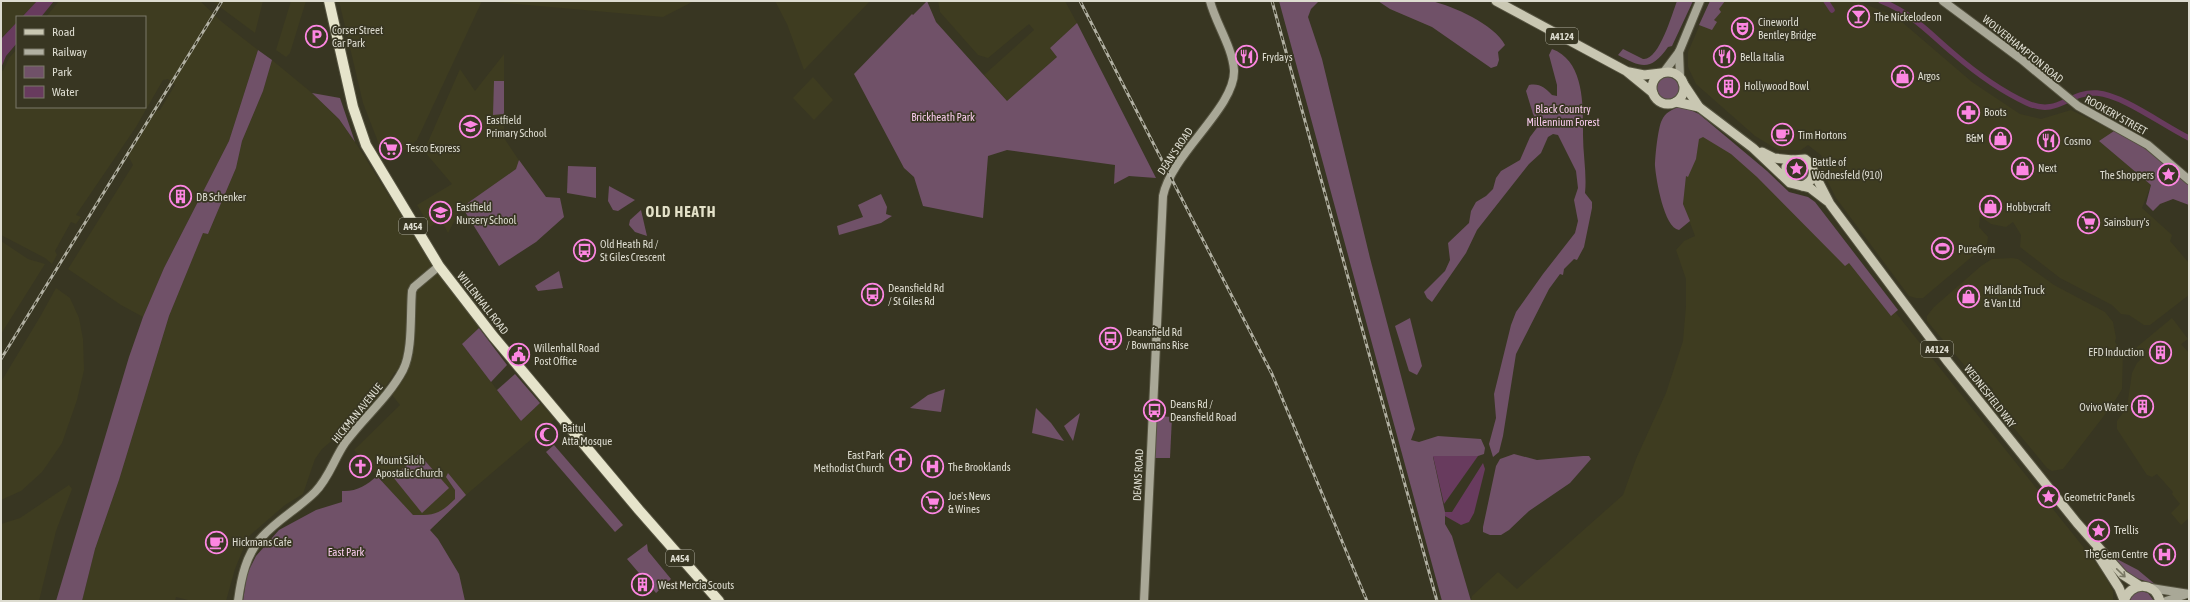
<svg xmlns="http://www.w3.org/2000/svg" width="2190" height="602" font-family="'Asap Condensed',sans-serif">
  <style>
    .built { fill: #3e3c20 }
    .green { fill: #705168 }
    .water { fill: #683b5e }
    .lines { fill: none; stroke-linecap: round; stroke-linejoin: round }
    .canal { stroke: #683b5e; stroke-width: 5.5 }
    .secondary-casing { stroke: #565441; stroke-width: 10 }
    .primary-casing { stroke: #565441; stroke-width: 11 }
    .highway-casing { stroke: #565441; stroke-width: 12 }
    .secondary { stroke: #a9a897; stroke-width: 8 }
    .primary { stroke: #c9c7b2; stroke-width: 9 }
    .highway { stroke: #e6e4cb; stroke-width: 10 }
    .rail-casing { stroke: #b1b0a2; stroke-width: 3 }
    .rail { stroke: #383622; stroke-width: 1.5; stroke-dasharray: 4.5; stroke-linecap: butt }
    .oneway { stroke: #797763 }
    .labels { text-anchor: middle; stroke-width: 3.5; stroke-linejoin: round; paint-order: stroke }
    .shield { fill: #383622; stroke: #acaa9c; stroke-width: 1 }
    .shield-label { font-size: 10px; font-weight: bold; fill: #dddcd0 }
    .poi-label { font-size: 11px; fill: #dddcd0; stroke: #383622; text-anchor: start }
    .street-label { font-size: 11px; fill: #dddcd0; stroke: #383622 }
    .park-label { font-size: 11px; fill: #f7caeb; stroke: #383622 }
    .district-label { font-size: 15px; font-weight: bold; letter-spacing: 1px; fill: #e3e1c8; stroke: #383622 }
  </style>
  <rect width="100%" height="100%" fill="#383622"/>
  <!-- built -->
  <g class="built">
    <polygon points="1,1 37,1 22,17 17,17 17,22 1,39"/>
    <polygon points="59,1 200,1 222,22 258,50 229,141 164,268 143,317 121,305 68,269 133,165 128,155 156,111 160,110 175,85 168,79 163,80 136,127 76,215 81,217 76,224 71,222 55,251 57,255 52,264 45,258 1,235 1,70 3,71 9,58 17,49 17,107 145,107 145,17 46,17"/>
    <polygon points="213,1 263,1 255,33 220,7"/>
    <polygon points="291,1 306,1 290,53 286,57 276,50"/>
    <polygon points="339,1 482,1 417,140 408,148 385,160 363,103"/>
    <polygon points="483,1 694,1 663,17"/>
    <polygon points="775,1 870,1 804,70 787,24"/>
    <polygon points="938,1 1065,1 1077,23 1050,48 1057,57 1007,101 984,75 1034,30 1029,24 988,58 978,55 940,12"/>
    <polygon points="1710,1 1857,1 1895,16 1972,82 2020,114 2041,119 2071,110 2114,131 2099,141 2151,185 2142,208 2172,235 2170,241 2189,263 2189,295 2150,325 2144,325 2129,315 2121,314 2112,305 2060,278 2020,247 2021,235 2013,222 2006,227 1991,224 1980,216 1979,227 1988,237 1987,244 1923,298 1916,298 1909,296 1836,198 1819,164 1822,156 1808,145 1801,150 1778,150 1755,136 1696,84 1688,67 1688,52"/>
    <polygon points="504,54 504,138 522,165 462,207 448,233 441,220 430,227 417,205 452,184 424,151 460,69 475,91"/>
    <polygon points="272,60 312,93 339,119 359,148 433,266 479,328 462,344 521,421 540,403 555,419 466,495 430,530 412,515 354,450 400,405 392,395 403,377 395,372 373,406 322,449 315,459 303,494 285,505 248,537 235,569 226,601 192,601 176,597 175,601 82,601 95,549 119,480 169,316 203,232 208,234 236,168 242,141 263,91"/>
    <polygon points="813,77 833,100 814,120 793,98"/>
    <polygon points="1704,130 1815,212 2101,569 2113,591 2113,601 1471,601 1472,596 1498,572 1517,589 1623,495 1636,459 1666,393 1683,341 1686,306 1686,279 1676,250 1684,241 1695,236 1683,204 1690,135"/>
    <polygon points="1,241 28,259 45,264 1,334"/>
    <polygon points="2012,258 2018,259 2054,285 2105,312 2113,322 2116,338 2115,342 2123,353 2122,389 2113,404 2063,469 2052,471 2047,468 1990,399 1993,389 1987,383 1980,384 1927,321 1927,316 1934,307 1981,266 1992,259"/>
    <polygon points="56,288 70,298 79,318 83,339 84,370 77,400 62,443 42,472 21,491 1,500 1,382 40,317"/>
    <polygon points="2172,318 2188,339 2181,344 2189,353 2189,518 2181,525 2171,513 2180,504 2172,494 2173,492 2157,474 2152,477 2147,475 2117,429 2117,421 2127,407 2132,373 2137,363 2142,358 2136,350 2137,347"/>
    <polygon points="69,485 72,489 56,531 39,601 1,601 1,524 20,518"/>
  </g>
  <!-- green -->
  <g class="green">
    <polygon points="927,1 936,22 1007,101 1057,57 1050,48 1077,23 1156,178 1129,176 1114,184 1115,165 1007,150 988,156 983,218 923,206 914,177 904,168 854,74 912,14 913,15"/>
    <polygon points="1279,1 1319,1 1311,9 1308,17 1322,59 1370,258 1415,429 1411,440 1419,442 1438,436 1481,439 1485,448 1484,454 1478,456 1433,457 1445,512 1445,524 1452,536 1471,601 1442,601"/>
    <path d="M1378,1c14,0 41,-1 53,0 22,5 63,23 74,44l-7,7 1,8 -2,6 -6,2 -59,-41 -42,-18z"/>
    <path d="M1677,1h16l-21,45 -4,1c-17,24 -26,21 -50,8l5,-6 20,10c16,2 29,-45 34,-58z"/>
    <polygon points="1710,1 1725,1 1719,9 1721,12 1714,20 1717,22 1712,30 1699,25"/>
    <path d="M1552,49c33,12 31,58 31,86 0,20 4,39 2,58l7,9v6l-8,39 -7,13 -3,-1 -10,10 -1,6 -3,-1 -11,15 -33,65 -13,82 -4,16 -6,5 -4,-13 7,-26 -2,-24 17,-69 5,-13 27,-38 32,-41 3,-12 -4,-21 4,-12 -2,-17 -18,-36 -5,-1 -5,3 -7,16 -12,11 -52,66 -11,23 -34,49 -5,-4 -3,-6 21,-21 5,-11 -2,-17 21,-20 2,-12 5,-9 10,-6 7,-7 3,-11 5,-7 19,-11 10,-23 9,-12 -6,-11 -7,-23 3,-6c11,-2 16,3 23,10l5,1v-11l-8,-30z"/>
    <polygon points="258,50 272,60 263,91 242,141 236,168 208,234 203,233 169,316 119,480 95,549 82,601 56,601 129,357 143,317 164,268 229,141"/>
    <circle cx="1667" cy="89" r="12"/>
    <polygon points="494,81 504,81 504,114 493,115"/>
    <polygon points="312,93 340,98 355,142 339,119"/>
    <path d="M1679,107l7,1 13,6 68,57 22,21 19,5 7,5 83,108 -7,6 -42,-53 -4,3 -88,-89 -26,-23 -28,-17 -4,2 -3,20 -8,18 -2,-1 -3,28 7,17 -11,9c-15,-2 -23,-51 -24,-64 0,-9 3,-39 7,-46 3,-7 10,-11 17,-13z"/>
    <polygon points="2114,131 2143,147 2189,185 2189,205 2173,199 2160,204 2153,211 2146,204 2151,185 2099,141"/>
    <polygon points="519,160 546,197 560,198 564,217 536,242 499,266 462,207 516,169"/>
    <circle cx="1800" cy="173" r="9"/>
    <polygon points="568,166 596,167 596,198 567,193"/>
    <polygon points="609,186 635,200 618,211 613,210 608,201"/>
    <polygon points="881,194 887,207 886,214 892,216 881,223 839,235 837,226 863,217 858,205"/>
    <polygon points="641,210 647,236 635,232 629,225 630,220"/>
    <polygon points="559,271 563,288 538,291 535,286"/>
    <polygon points="1410,318 1422,366 1417,375 1409,371 1395,326"/>
    <polygon points="479,328 507,365 491,382 462,344"/>
    <polygon points="515,374 540,403 521,421 497,390"/>
    <polygon points="945,389 941,412 910,408 928,395"/>
    <polygon points="1036,408 1051,423 1064,441 1032,433"/>
    <polygon points="1080,413 1073,441 1064,426"/>
    <polygon points="1157,416 1172,417 1170,458 1155,458"/>
    <polygon points="554,445 623,525 615,532 546,452"/>
    <polygon points="419,454 449,488 422,513 393,477"/>
    <polygon points="1514,454 1537,460 1583,456 1589,456 1591,459 1570,483 1529,511 1509,530 1501,535 1490,535 1483,532 1483,527 1496,466 1500,459"/>
    <path d="M448,473l18,22 -36,35 8,9 21,35 6,27h-222l4,-27 9,-18 23,-26 37,-20 26,-8v-11c14,1 25,-6 35,-15l36,39c21,0 26,0 42,-16v-9l-9,-13z"/>
    <polygon points="647,544 648,551 671,579 656,593 627,559"/>
    <polygon points="2115,558 2138,570 2156,585 2128,575 2113,560"/>
    <polygon points="2141,591 2148,593 2154,601 2130,601 2133,594"/>
  </g>
  <!-- water -->
  <g class="water">
    <polygon points="37,1 54,1 41,17 22,17"/>
    <polygon points="17,22 17,43 6,56 1,68 1,39"/>
    <polygon points="1433,456 1478,456 1444,504"/>
    <polygon points="1483,463 1485,469 1474,513 1469,522 1461,525 1445,516 1445,512 1452,512"/>
  </g>
  <g class="lines">
    <!-- canal -->
    <g class="canal">
      <polyline points="1826,1 1832,10"/>
      <path d="M1881,1c31,12 48,32 73,53 22,19 47,37 73,49 32,14 41,-12 70,-10 26,2 67,33 92,45"/>
    </g>
    <defs>
      <g id="secondary">
        <polyline points="1943,1 2021,59 2078,106 2148,145 2189,180"/>
        <polyline points="1679,52 1680,77"/>
        <polyline points="1664,72 1679,52 1700,1"/>
        <polyline points="2151,588 2189,594"/>
        <path d="M238,601c3,-23 8,-47 24,-64 15,-17 37,-29 53,-45 14,-14 19,-33 30,-49 19,-26 43,-45 58,-73 10,-19 7,-57 9,-79l2,-4 25,-21"/>
        <path d="M1144,601l19,-405c8,-42 73,-89 71,-126 -2,-24 -18,-46 -24,-69"/>
        <polyline points="2166,601 2184,595"/>
      </g>
      <g id="primary">
        <polyline points="1496,1 1626,71 1653,93"/>
        <polyline points="1629,72 1644,75 1661,73"/>
        <circle cx="1668" cy="88" r="16"/>
        <path d="M1683,83l16,24 54,41 37,35 12,3c14,-5 15,-19 3,-27l-12,1 -7,7 1,12"/>
        <polyline points="1676,102 1699,107"/>
        <polyline points="1762,152 1774,158 1793,160"/>
        <polyline points="1814,173 1830,204 1948,362 2077,523 2123,575 2140,586"/>
        <polyline points="1802,186 1810,188 1827,201"/>
        <polyline points="2096,552 2119,588 2124,600"/>
        <path d="M2124,601c6,-19 30,-20 36,0"/>
      </g>
      <polyline id="highway" points="329,1 353,107 366,145 439,266 493,336 639,510 719,601"/>
    </defs>
    <!-- secondary casing -->
    <use href="#secondary" class="secondary-casing"/>
    <!-- primary casing -->
    <use href="#primary" class="primary-casing"/>
    <!-- highway casing -->
    <use href="#highway" class="highway-casing"/>
    <!-- secondary -->
    <use href="#secondary" class="secondary"/>
    <!-- primary -->
    <use href="#primary" class="primary"/>
    <!-- highway -->
    <use href="#highway" class="highway"/>
    <defs>
      <g id="rail">
        <polyline points="1080,1 1272,374 1367,601"/>
        <polyline points="1272,1 1437,601"/>
        <polyline points="1,359 222,1"/>
      </g>
    </defs>
    <!-- rail casing -->
    <use href="#rail" class="rail-casing"/>
    <!-- rail -->
    <use href="#rail" class="rail"/>
  </g>
  <!-- one-way arrows -->
  <defs><path id="oneway-shaft" d="M-6 0H5M1.5-3L5.5 0L1.5 3" fill="none" stroke-width="1.6" stroke-linecap="round" stroke-linejoin="round"/></defs>
  <use class="oneway" href="#oneway-shaft" transform="translate(2121 573) rotate(44)"/>
  <!-- icons -->
  <defs>
    <symbol id="bar-ring" viewBox="-11 -11 22 22"><circle r="9.5" fill="#383622" stroke="#fd86e2" stroke-width="1.5"/><path d="M-6-5H6L.8 .8V4.5H3.5V6h-7V4.5H-.8V.8Z" fill="#fd86e2"/></symbol>
    <symbol id="theatre-ring" viewBox="-11 -11 22 22"><circle r="9.5" fill="#383622" stroke="#fd86e2" stroke-width="1.5"/><path d="M-5-5.5Q0-4 5-5.5V0Q5 5 0 6Q-5 5-5 0ZM-3.3-2.5H-1v1.5H-3.3ZM1-2.5H3.3v1.5H1ZM-2.8 1Q0 5.5 2.8 1Z" fill="#fd86e2"/></symbol>
    <symbol id="parking-ring" viewBox="-11 -11 22 22"><circle r="9.5" fill="#383622" stroke="#fd86e2" stroke-width="1.5"/><path d="M-3.5-5.5H1a3.5 3.5 0 0 1 0 7H-1V5.5H-3.5ZM-1-3.4V-.6H.8a1.4 1.4 0 0 0 0-2.8Z" fill="#fd86e2"/></symbol>
    <symbol id="restaurant-ring" viewBox="-11 -11 22 22"><circle r="9.5" fill="#383622" stroke="#fd86e2" stroke-width="1.5"/><path d="M-5-6h1v4h1v-4h1v4h1v-4h1v5L-1.5 .5V6h-2V.5L-5-1ZM5-6V6H3V1.5H1.5Q1.5-4 5-6Z" fill="#fd86e2"/></symbol>
    <symbol id="shop-ring" viewBox="-11 -11 22 22"><circle r="9.5" fill="#383622" stroke="#fd86e2" stroke-width="1.5"/><path d="M-5-2.5h2.3a2.7 3.5 0 0 1 5.4 0H5L5.5 6h-11ZM-1.5-2.5h3a1.5 2.3 0 0 0-3 0Z" fill="#fd86e2"/></symbol>
    <symbol id="building-ring" viewBox="-11 -11 22 22"><circle r="9.5" fill="#383622" stroke="#fd86e2" stroke-width="1.5"/><path d="M-4-6H4V6H1V3H-1V6H-4ZM-2.5-4.3h1.7v1.8h-1.7ZM.8-4.3h1.7v1.8H.8ZM-2.5-1h1.7V.8h-1.7ZM.8-1h1.7V.8H.8Z" fill="#fd86e2"/></symbol>
    <symbol id="pharmacy-ring" viewBox="-11 -11 22 22"><circle r="9.5" fill="#383622" stroke="#fd86e2" stroke-width="1.5"/><path d="M-2-6h4v4h4v4h-4v4h-4v-4h-4v-4h4Z" fill="#fd86e2"/></symbol>
    <symbol id="school-ring" viewBox="-11 -11 22 22"><circle r="9.5" fill="#383622" stroke="#fd86e2" stroke-width="1.5"/><path d="M0-5L7-2L0 1L-7-2ZM-4 1L0 2.5L4 1V4Q0 6-4 4Z" fill="#fd86e2"/></symbol>
    <symbol id="cafe-ring" viewBox="-11 -11 22 22"><circle r="9.5" fill="#383622" stroke="#fd86e2" stroke-width="1.5"/><path d="M-5.5-4.5H6V0H3Q3 3.5 0 3.5H-2.5Q-5.5 3.5-5.5 0ZM3-3.2v2h1.7v-2ZM-6 4.5H4V6H-6Z" fill="#fd86e2"/></symbol>
    <symbol id="supermarket-ring" viewBox="-11 -11 22 22"><circle r="9.5" fill="#383622" stroke="#fd86e2" stroke-width="1.5"/><path d="M-6-5.5h2.5l.6 2H6L4.5 2H-2.5L-4.4-4H-6ZM-1.5 3.2a1.3 1.3 0 1 0 .1 0ZM3 3.2a1.3 1.3 0 1 0 .1 0Z" fill="#fd86e2"/></symbol>
    <symbol id="sight-ring" viewBox="-11 -11 22 22"><circle r="9.5" fill="#383622" stroke="#fd86e2" stroke-width="1.5"/><path d="M0-6L1.8-2.2L6-1.7L2.9 1.2L3.7 5.4L0 3.3L-3.7 5.4L-2.9 1.2L-6-1.7L-1.8-2.2Z" fill="#fd86e2"/></symbol>
    <symbol id="stadium-ring" viewBox="-11 -11 22 22"><circle r="9.5" fill="#383622" stroke="#fd86e2" stroke-width="1.5"/><path d="M0-5a6.5 5 0 1 0 0 10a6.5 5 0 1 0 0-10ZM-3.5-1.8h7v3.6h-7Z" fill="#fd86e2"/></symbol>
    <symbol id="bus-ring" viewBox="-11 -11 22 22"><circle r="9.5" fill="#383622" stroke="#fd86e2" stroke-width="1.5"/><path d="M-5-6H5V4H4V6H2V4H-2V6H-4V4H-5ZM-3.5-4V0h7V-4ZM-3.5 1.2v1.5H-2V1.2ZM2 1.2v1.5H3.5V1.2Z" fill="#fd86e2"/></symbol>
    <symbol id="civic-ring" viewBox="-11 -11 22 22"><circle r="9.5" fill="#383622" stroke="#fd86e2" stroke-width="1.5"/><path d="M-.6-6.5H3V-4.5H.6V-3L4-1V1h2V6H-6V1h2V-1L-.6-3ZM-1.2 2.5V6h2.4V2.5Z" fill="#fd86e2"/></symbol>
    <symbol id="mosque-ring" viewBox="-11 -11 22 22"><circle r="9.5" fill="#383622" stroke="#fd86e2" stroke-width="1.5"/><path d="M3.5-4.9A6 6 0 1 0 3.5 4.9A5 5 0 1 1 3.5-4.9Z" fill="#fd86e2"/></symbol>
    <symbol id="church-ring" viewBox="-11 -11 22 22"><circle r="9.5" fill="#383622" stroke="#fd86e2" stroke-width="1.5"/><path d="M-1.2-6h2.4v3.5h3.3v2.4h-3.3V6h-2.4V-.1h-3.3v-2.4h3.3Z" fill="#fd86e2"/></symbol>
    <symbol id="hospital-ring" viewBox="-11 -11 22 22"><circle r="9.5" fill="#383622" stroke="#fd86e2" stroke-width="1.5"/><path d="M-5-5h3v3.5h4V-5h3V5h-3V1.5h-4V5h-3Z" fill="#fd86e2"/></symbol>
  </defs>
  <g fill-rule="evenodd">
    <use href="#bar-ring" x="1846" y="4" width="25" height="25"/>
    <use href="#theatre-ring" x="1730" y="16" width="25" height="25"/>
    <use href="#parking-ring" x="304" y="24" width="25" height="25"/>
    <use href="#restaurant-ring" x="1234" y="44" width="25" height="25"/>
    <use href="#restaurant-ring" x="1712" y="44" width="25" height="25"/>
    <use href="#shop-ring" x="1890" y="64" width="25" height="25"/>
    <use href="#building-ring" x="1716" y="74" width="25" height="25"/>
    <use href="#pharmacy-ring" x="1956" y="100" width="25" height="25"/>
    <use href="#school-ring" x="458" y="114" width="25" height="25"/>
    <use href="#cafe-ring" x="1770" y="122" width="25" height="25"/>
    <use href="#shop-ring" x="1988" y="126" width="25" height="25"/>
    <use href="#restaurant-ring" x="2036" y="128" width="25" height="25"/>
    <use href="#supermarket-ring" x="378" y="136" width="25" height="25"/>
    <use href="#sight-ring" x="1784" y="156" width="25" height="25"/>
    <use href="#shop-ring" x="2010" y="156" width="25" height="25"/>
    <use href="#sight-ring" x="2156" y="162" width="25" height="25"/>
    <use href="#building-ring" x="168" y="184" width="25" height="25"/>
    <use href="#shop-ring" x="1978" y="194" width="25" height="25"/>
    <use href="#school-ring" x="428" y="200" width="25" height="25"/>
    <use href="#supermarket-ring" x="2076" y="210" width="25" height="25"/>
    <use href="#stadium-ring" x="1930" y="236" width="25" height="25"/>
    <use href="#bus-ring" x="572" y="238" width="25" height="25"/>
    <use href="#bus-ring" x="860" y="282" width="25" height="25"/>
    <use href="#shop-ring" x="1956" y="284" width="25" height="25"/>
    <use href="#bus-ring" x="1098" y="326" width="25" height="25"/>
    <use href="#building-ring" x="2148" y="340" width="25" height="25"/>
    <use href="#civic-ring" x="506" y="342" width="25" height="25"/>
    <use href="#building-ring" x="2130" y="394" width="25" height="25"/>
    <use href="#bus-ring" x="1142" y="398" width="25" height="25"/>
    <use href="#mosque-ring" x="534" y="422" width="25" height="25"/>
    <use href="#church-ring" x="888" y="448" width="25" height="25"/>
    <use href="#church-ring" x="348" y="454" width="25" height="25"/>
    <use href="#hospital-ring" x="920" y="454" width="25" height="25"/>
    <use href="#sight-ring" x="2036" y="484" width="25" height="25"/>
    <use href="#supermarket-ring" x="920" y="490" width="25" height="25"/>
    <use href="#sight-ring" x="2086" y="518" width="25" height="25"/>
    <use href="#cafe-ring" x="204" y="530" width="25" height="25"/>
    <use href="#hospital-ring" x="2152" y="542" width="25" height="25"/>
    <use href="#building-ring" x="630" y="572" width="25" height="25"/>
  </g>
  <g class="labels">
    <!-- shield labels -->
    <g class="shield">
      <rect x="1546" y="28" width="32" height="16" rx="3"/>
      <rect x="399" y="218" width="28" height="16" rx="3"/>
      <rect x="1921" y="341" width="32" height="16" rx="3"/>
      <rect x="666" y="550" width="28" height="16" rx="3"/>
    </g>
    <g class="shield-label">
      <text x="1562" y="40">A4124</text>
      <text x="413" y="230">A454</text>
      <text x="1937" y="353">A4124</text>
      <text x="680" y="562">A454</text>
    </g>
    <!-- poi labels -->
    <g class="poi-label">
      <text x="1874" y="21">The Nickelodeon</text>
      <text x="1758" y="26">Cineworld<tspan x="1758" dy="13">Bentley Bridge</tspan></text>
      <text x="332" y="34">Corser Street<tspan x="332" dy="13">Car Park</tspan></text>
      <text x="1262" y="61">Frydays</text>
      <text x="1740" y="61">Bella Italia</text>
      <text x="1918" y="80">Argos</text>
      <text x="1744" y="90">Hollywood Bowl</text>
      <text x="1984" y="116">Boots</text>
      <text x="486" y="124">Eastfield<tspan x="486" dy="13">Primary School</tspan></text>
      <text x="1798" y="139">Tim Hortons</text>
      <text x="1984" y="142" text-anchor="end">B&amp;M</text>
      <text x="2064" y="145">Cosmo</text>
      <text x="406" y="152">Tesco Express</text>
      <text x="1812" y="166">Battle of<tspan x="1812" dy="13">Wōdnesfeld (910)</tspan></text>
      <text x="2038" y="172">Next</text>
      <text x="2154" y="179" text-anchor="end">The Shoppers</text>
      <text x="196" y="201">DB Schenker</text>
      <text x="456" y="211">Eastfield<tspan x="456" dy="13">Nursery School</tspan></text>
      <text x="2006" y="211">Hobbycraft</text>
      <text x="2104" y="226">Sainsbury's</text>
      <text x="600" y="248">Old Heath Rd /<tspan x="600" dy="13">St Giles Crescent</tspan></text>
      <text x="1958" y="253">PureGym</text>
      <text x="888" y="292">Deansfield Rd<tspan x="888" dy="13">/ St Giles Rd</tspan></text>
      <text x="1984" y="294">Midlands Truck<tspan x="1984" dy="13">&amp; Van Ltd</tspan></text>
      <text x="1126" y="336">Deansfield Rd<tspan x="1126" dy="13">/ Bowmans Rise</tspan></text>
      <text x="534" y="352">Willenhall Road<tspan x="534" dy="13">Post Office</tspan></text>
      <text x="2144" y="356" text-anchor="end">EFD Induction</text>
      <text x="1170" y="408">Deans Rd /<tspan x="1170" dy="13">Deansfield Road</tspan></text>
      <text x="2128" y="411" text-anchor="end">Ovivo Water</text>
      <text x="562" y="432">Baitul<tspan x="562" dy="13">Atta Mosque</tspan></text>
      <text x="884" y="459" text-anchor="end">East Park<tspan x="884" dy="13">Methodist Church</tspan></text>
      <text x="376" y="464">Mount Siloh<tspan x="376" dy="13">Apostalic Church</tspan></text>
      <text x="948" y="471">The Brooklands</text>
      <text x="948" y="500">Joe's News<tspan x="948" dy="13">&amp; Wines</tspan></text>
      <text x="2064" y="501">Geometric Panels</text>
      <text x="2114" y="534">Trellis</text>
      <text x="232" y="546">Hickmans Cafe</text>
      <text x="2148" y="558" text-anchor="end">The Gem Centre</text>
      <text x="658" y="589">West Mercia Scouts</text>
    </g>
    <!-- street labels -->
    <g class="street-label">
      <text transform="translate(2023 49) rotate(39)" y="4">WOLVERHAMPTON ROAD</text>
      <text transform="translate(2116 115) rotate(29)" y="4">ROOKERY STREET</text>
      <text transform="translate(1175 151) rotate(-56)" y="4">DEAN'S ROAD</text>
      <text transform="translate(483 303) rotate(52)" y="4">WILLENHALL ROAD</text>
      <text transform="translate(1990 396) rotate(52)" y="4">WEDNESFIELD WAY</text>
      <text transform="translate(357 413) rotate(-51)" y="4">HICKMAN AVENUE</text>
      <text transform="translate(1138 475) rotate(-87)" y="4">DEANS ROAD</text>
    </g>
    <!-- park labels -->
    <g class="park-label">
      <text x="1563" y="113">Black Country<tspan x="1563" dy="13">Millennium Forest</tspan></text>
      <text x="943" y="121">Brickheath Park</text>
      <text x="346" y="556">East Park</text>
    </g>
    <!-- district labels -->
    <g class="district-label">
      <text x="681" y="217">OLD HEATH</text>
    </g>
  </g>
  <!-- border -->
  <rect width="2190" height="602" fill="none" stroke="#dddcd0" stroke-width="4"/>
  <!-- legend -->
  <rect x="16" y="16" width="130" height="92" fill="#383622" stroke="#7a7868"/>
  <rect x="24" y="29" width="20" height="6" fill="#c9c7b2" stroke="#7a7868"/>
  <text x="52" y="36" font-size="12" fill="#dddcd0">Road</text>
  <rect x="24" y="49" width="20" height="6" fill="#b1b0a2" stroke="#7a7868"/>
  <text x="52" y="56" font-size="12" fill="#dddcd0">Railway</text>
  <rect x="24" y="66" width="20" height="12" fill="#705168" stroke="#7a7868"/>
  <text x="52" y="76" font-size="12" fill="#dddcd0">Park</text>
  <rect x="24" y="86" width="20" height="12" fill="#683b5e" stroke="#7a7868"/>
  <text x="52" y="96" font-size="12" fill="#dddcd0">Water</text>
</svg>
